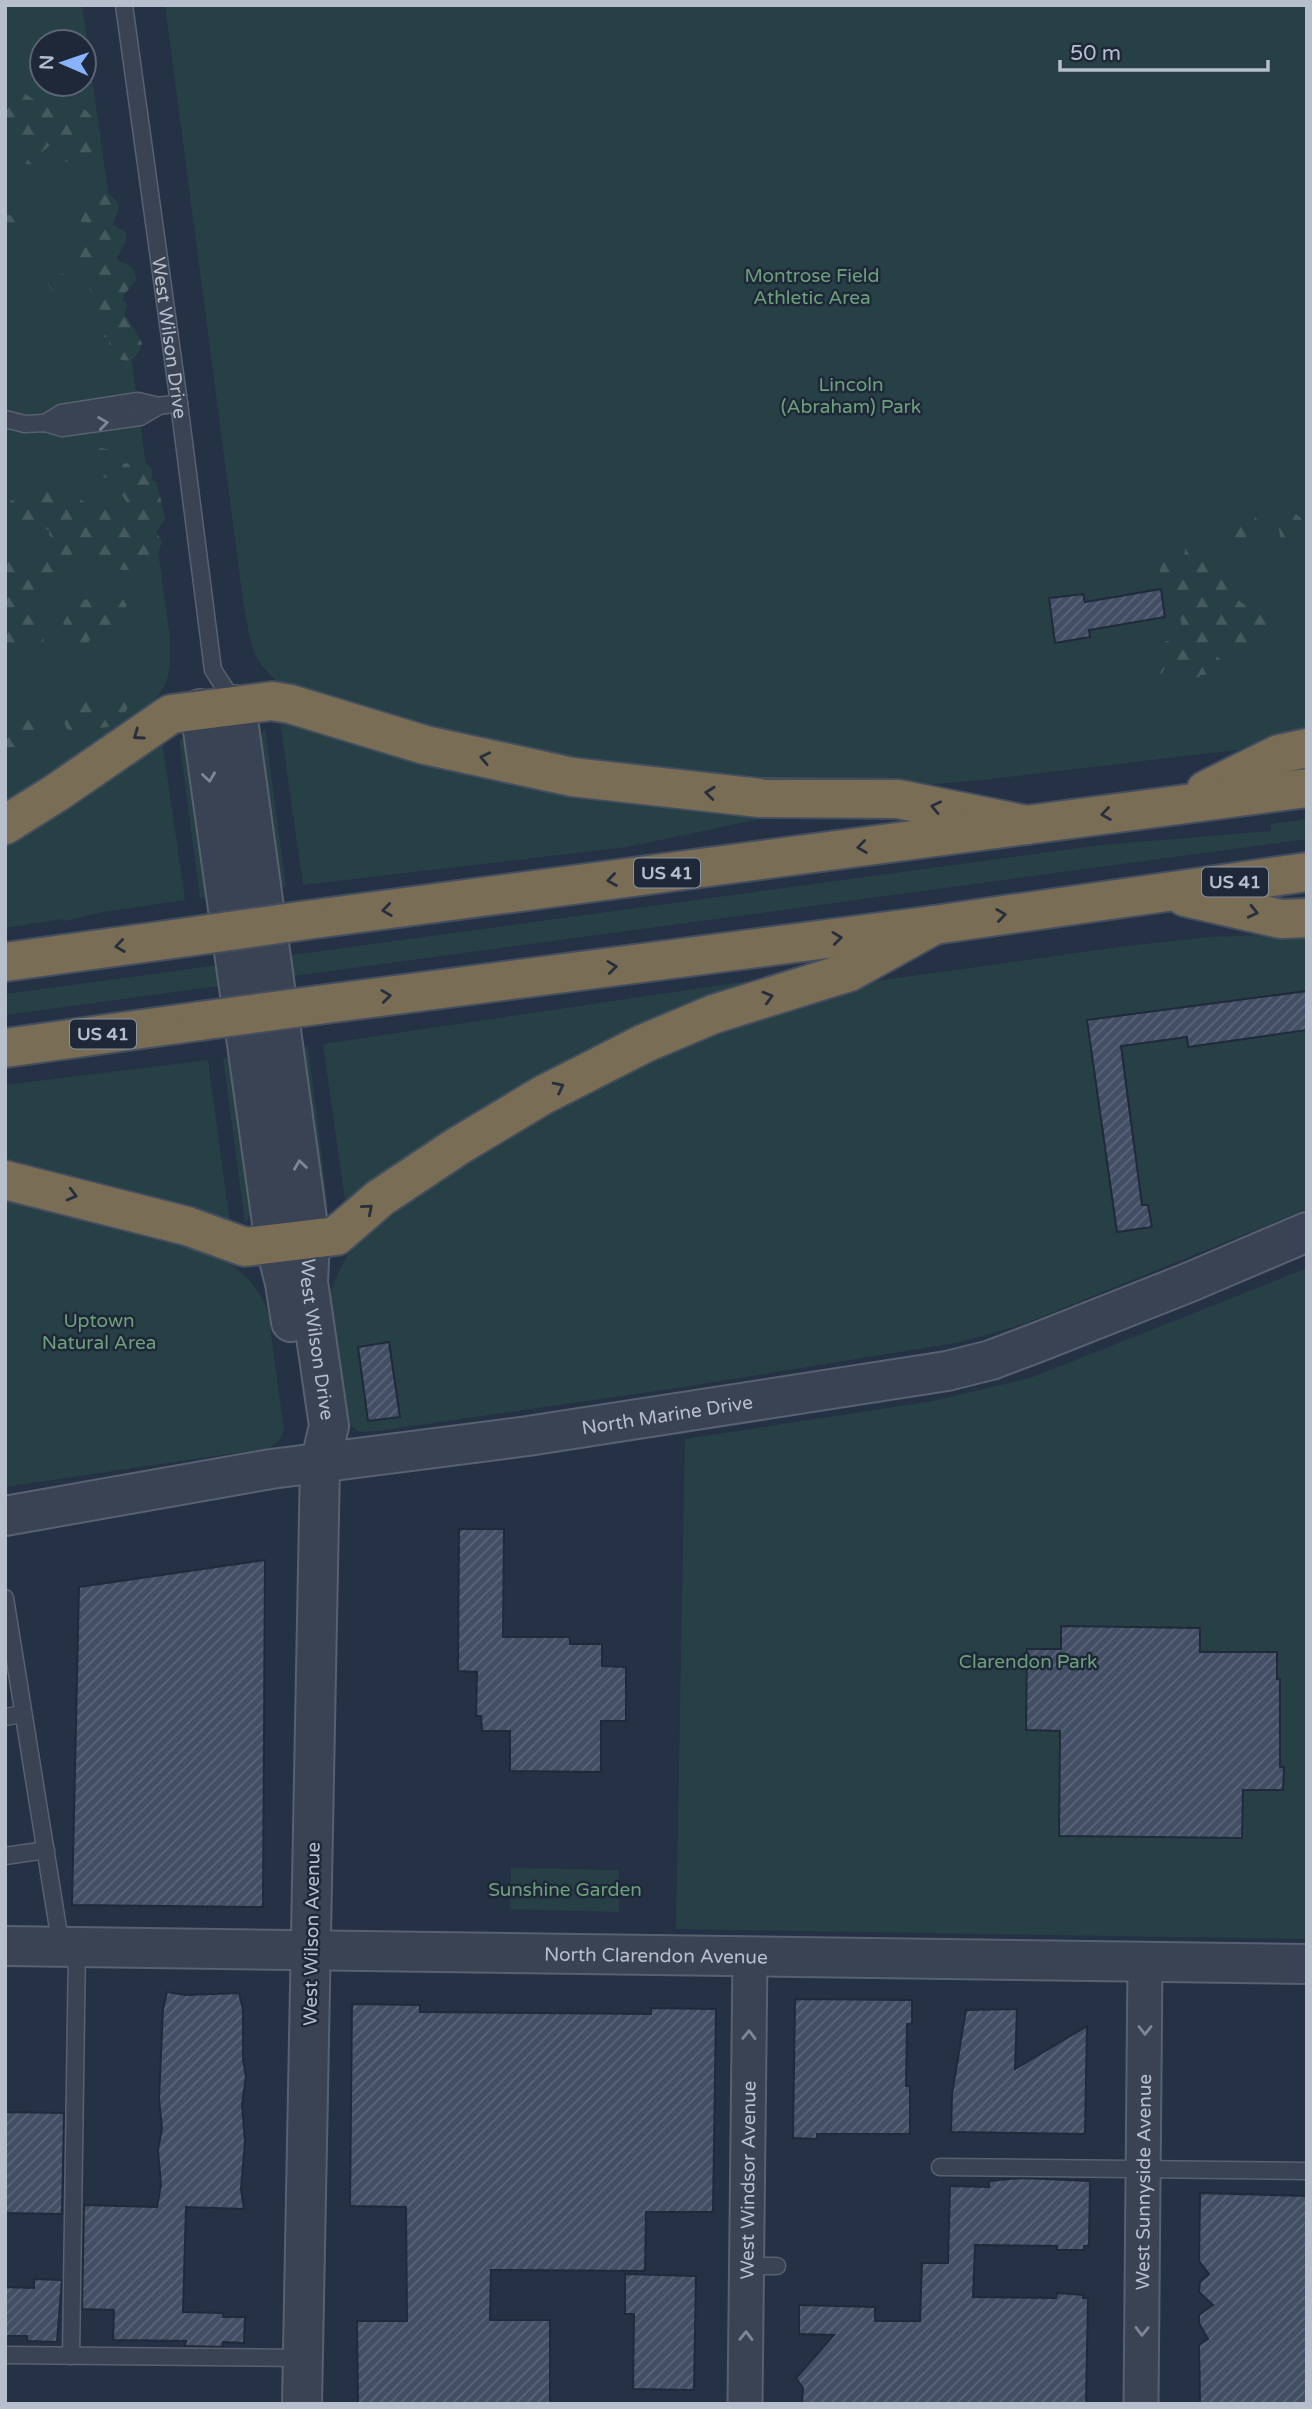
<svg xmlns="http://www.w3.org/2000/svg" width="1312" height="2409" font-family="'Varela Round',sans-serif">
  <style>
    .green { fill: #274045; fill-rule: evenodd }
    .forest { fill: url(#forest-firs) }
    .building { fill: url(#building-hatch); stroke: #202a3b; stroke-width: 2 }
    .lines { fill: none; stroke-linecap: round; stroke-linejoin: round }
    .service-casing { stroke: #586171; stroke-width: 19 }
    .minor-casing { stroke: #586171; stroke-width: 37 }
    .tertiary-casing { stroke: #586171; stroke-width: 42 }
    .motorway-casing { stroke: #444e5e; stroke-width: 42 }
    .service { stroke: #3a4353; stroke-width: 16 }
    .minor { stroke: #3a4353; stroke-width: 33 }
    .tertiary { stroke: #3a4353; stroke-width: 38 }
    .motorway { stroke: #7a6d56; stroke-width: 38 }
    .motorway-bridge-casing { stroke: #444e5e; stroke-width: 42; stroke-linecap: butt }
    .motorway-bridge { stroke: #7a6d56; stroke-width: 38 }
    .oneway { stroke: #7f8796 }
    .oneway2 { stroke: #272f3c }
    .labels { text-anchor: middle; stroke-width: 5; stroke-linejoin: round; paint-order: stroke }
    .shield { fill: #1e2839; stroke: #8992a1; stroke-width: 2 }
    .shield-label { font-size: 18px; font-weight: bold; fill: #b7bfcd }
    .park-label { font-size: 19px; fill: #6ca07a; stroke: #1e2839 }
    .street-label { font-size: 19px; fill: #b7bfcd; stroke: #1e2839 }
  </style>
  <defs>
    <pattern id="forest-firs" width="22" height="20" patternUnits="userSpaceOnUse" patternTransform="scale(1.75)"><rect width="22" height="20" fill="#274045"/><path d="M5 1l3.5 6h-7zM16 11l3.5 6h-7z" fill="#445a5f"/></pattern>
    <pattern id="building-hatch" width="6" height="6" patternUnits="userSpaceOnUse" patternTransform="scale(1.75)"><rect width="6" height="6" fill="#424e64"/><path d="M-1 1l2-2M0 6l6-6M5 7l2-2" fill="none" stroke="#5b6679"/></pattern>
  </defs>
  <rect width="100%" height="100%" fill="#253144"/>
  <!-- green -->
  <g class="green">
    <path d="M5,5h77l88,632c1,40 0,48 -28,77l-137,93zM42,42h42v42h-42z"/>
    <path d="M165,5h1142v733l-45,9 -280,33 -73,6h-127l-272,-36 -231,-67c-30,-26 -27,-38 -35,-75z"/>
    <polygon points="280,722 758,812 760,819 627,847 303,885"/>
    <polygon points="265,729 286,887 277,888 257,739"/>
    <polygon points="179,738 186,739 211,897 200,898"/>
    <polygon points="162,740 185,900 104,912 65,921 62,919 5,928 5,839"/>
    <polygon points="1307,819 1307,839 5,1015 5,994 1101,845 1271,831 1271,824"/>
    <polygon points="1307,933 1307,1209 1024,1324 961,1342 678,1388 378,1431 359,1432 350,1425 330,1292 339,1271 352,1247 361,1236 416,1194 547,1112 715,1030 862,983 1126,946 1210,937"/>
    <polygon points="762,979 763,984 346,1207 323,1044"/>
    <polygon points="308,1047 328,1207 323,1206 298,1048"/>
    <polygon points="233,1057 254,1211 245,1223 223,1058"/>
    <polygon points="208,1060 230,1224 5,1167 5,1085"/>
    <path d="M5,1197l95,21 121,39c22,15 38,30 47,55l16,119 -5,10 -9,7 -265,39z"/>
    <polygon points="1307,1268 1307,1939 676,1929 685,1439 933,1401 1030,1378"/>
    <polygon points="511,1868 619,1870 619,1912 510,1909"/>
  </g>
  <!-- forest -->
  <g class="forest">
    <path d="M22,92l11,7 8,-1 2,4 12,11 -1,5c7,-5 13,-11 21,-15 20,11 31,30 23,52 -11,5 -30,9 -42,5l-2,-10 -4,-5 -9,8 1,8c-8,6 -24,4 -27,-6l9,-9 -7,-3 -9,-12h-3v-34l5,-4z"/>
    <path d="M96,188c12,4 17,7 23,18l-6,19 13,7v10l-11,18c13,3 20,6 21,20l-12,15 -1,5 4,4 -3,13 4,2 14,24c-6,31 -36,16 -33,-7l-10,2 -3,-3 1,-14c-14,-4 -20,-12 -12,-25l7,-1 -3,-8 2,-13c-20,3 -19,-5 -16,-22l8,-7 15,-1 1,-13 -15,-1 -5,-15 4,-19z"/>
    <polygon points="9,215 22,220 24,229 23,235 15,239 5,238 5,216"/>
    <polygon points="51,269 64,275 65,280 59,292 52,291 46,280 46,274"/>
    <path d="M99,448c16,1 22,8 19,23l3,-1 2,-6 10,-2 16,3 3,5v10l5,3 8,36 -9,13 6,9c-2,7 -5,15 -10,21 -9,10 -39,11 -48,1 -5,-3 -6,-9 -11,-13l-14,6 -3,7c-8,3 -15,4 -22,-2 0,-12 8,-17 -5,-26v-5l-7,-2 -12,11h-9c-9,-10 -13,-26 -11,-38l31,-8 3,-10c24,3 27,6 44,23h4l-1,-8 7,-6c11,3 14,8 16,19l7,2 5,-5v-7l-5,-7v-8l-8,-9c-17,4 -21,-8 -22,-23z"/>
    <polygon points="1286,513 1294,513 1301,518 1302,529 1290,542 1281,541 1278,523"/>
    <polygon points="1246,515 1254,516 1262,526 1258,544 1252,553 1238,550 1231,535 1232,524"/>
    <path d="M5,535l13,19c17,2 37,5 37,25l-6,5 -3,12 -9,2c-6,10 1,24 -5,35h6l6,5 -1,6 -7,4 -11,-6 -4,7 -8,2 -8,-3v-22l15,9 4,-23 -19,8z"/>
    <path d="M1200,538l8,6 7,25c6,4 13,8 16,15 3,7 4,14 11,19 15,13 24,-1 35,25 -11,30 -25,20 -49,19l-6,-7 -3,-10 -4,2 -8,16 13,11 -1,10 -7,5 -12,1 -2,6 -6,6 -8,-2 -6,-15 -13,-2 -3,5 -10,4 -5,-8 4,-8 7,-1 2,-9 6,-10 8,1 7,-4v-18c-10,-6 -13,-12 -13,-24 -10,-12 -12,-19 -5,-33l10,-6 11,1 2,-15z"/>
    <path d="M98,591l22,4 6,9 1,13 -4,6 2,7 -4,7h-14l-4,-7 -13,3v6l-4,8 -18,2c-11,-20 -5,-32 11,-46 8,-6 12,-2 19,-12z"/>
    <path d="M107,696c8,0 17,3 21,10 -5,17 -17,24 -35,21l-11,10 -11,-2c-8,-11 -9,-17 -4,-30z"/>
    <polygon points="28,709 39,709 45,717 46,722 53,723 57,730 56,737 50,738 43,734 35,736 29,735 30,743 26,758 16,762 5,762 5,722 10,725 16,723 20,714"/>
  </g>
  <!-- building -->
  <g class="building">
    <polygon points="1161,589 1165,617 1089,630 1090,637 1055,643 1049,598 1083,594 1085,602"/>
    <polygon points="1307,991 1307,1030 1188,1047 1187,1037 1121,1046 1142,1205 1148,1205 1152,1227 1117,1232 1087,1020"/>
    <polygon points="389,1342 400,1417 368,1421 358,1347"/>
    <polygon points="459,1529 504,1529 503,1637 570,1637 570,1644 602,1644 602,1666 626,1667 626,1721 601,1721 601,1772 510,1771 510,1731 482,1731 481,1716 476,1716 477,1672 458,1671"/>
    <polygon points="265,1560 263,1907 72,1905 79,1587"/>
    <polygon points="1061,1626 1200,1628 1200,1652 1277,1652 1277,1679 1280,1679 1280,1767 1284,1767 1283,1790 1243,1790 1242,1838 1059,1836 1060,1731 1026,1730 1027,1649 1061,1649"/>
    <polygon points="167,1992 186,1995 239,1993 243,2009 243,2059 246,2077 242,2104 245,2142 241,2189 244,2209 186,2207 183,2312 223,2313 223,2317 245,2317 244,2343 223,2342 222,2347 185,2346 186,2341 113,2340 114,2310 82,2309 84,2205 157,2207 161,2185 158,2150 162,2128 159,2099 163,2009"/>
    <polygon points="795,1999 912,2000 912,2024 907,2024 906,2086 910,2086 910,2134 817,2134 817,2139 793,2138"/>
    <polygon points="352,2004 420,2005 420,2012 651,2014 651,2008 716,2009 713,2212 646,2212 645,2271 491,2270 490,2320 550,2320 550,2404 358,2404 357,2321 407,2321 406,2207 350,2206"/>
    <polygon points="1017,2009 1015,2069 1087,2026 1085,2134 951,2132 952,2094 966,2010"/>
    <polygon points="5,2112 64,2113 62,2214 5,2213"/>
    <polygon points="1022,2178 1090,2181 1089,2246 1084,2246 1084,2250 1057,2250 1057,2246 975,2245 973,2297 1056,2298 1057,2293 1084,2295 1083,2298 1088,2298 1086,2404 802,2404 803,2388 796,2378 834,2335 799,2334 799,2305 875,2307 875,2321 920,2321 922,2263 948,2263 950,2186 989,2187 989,2181"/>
    <polygon points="1200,2193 1307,2196 1307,2404 1200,2404 1199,2345 1208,2339 1199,2323 1199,2315 1213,2305 1199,2292 1200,2282 1209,2274 1199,2261"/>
    <polygon points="625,2274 696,2276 694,2390 633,2389 634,2314 625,2314"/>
    <polygon points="34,2279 62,2280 57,2342 27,2341 27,2336 5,2336 5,2287 34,2288"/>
  </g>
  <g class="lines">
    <defs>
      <g id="service">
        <path id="s1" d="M124,5l55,398 34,267 23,35"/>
        <polyline points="5,419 25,424 45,423 62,428 140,417 159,406 179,403"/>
        <polyline points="45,423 61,413 138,401 159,406"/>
        <polyline points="5,1598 61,1947"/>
        <polyline points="5,1717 23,1714"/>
        <polyline points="5,1856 46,1850"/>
        <polyline points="940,2167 1307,2171"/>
        <polyline points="747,2266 777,2266"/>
        <polyline points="5,2355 303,2358"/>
        <polyline points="71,2356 77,1947"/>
      </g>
      <g id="minor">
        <path id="s2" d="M745,2404l5,-448"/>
        <path id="s3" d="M1141,2404l4,-442"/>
      </g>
      <g id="tertiary">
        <path id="s4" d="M236,705l74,535 -2,42 21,144 -9,38 -18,940"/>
        <polyline points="200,709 275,1244 285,1283 291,1322"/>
        <path id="s5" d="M5,1516l266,-47 257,-33 419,-65 44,-11 45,-17 154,-61 117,-50"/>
        <path id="s6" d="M5,1946l1302,18"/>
      </g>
      <g id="motorway">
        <polyline points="1206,790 1279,754 1307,748"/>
        <polyline points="5,825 56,793 171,714 272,701 290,704 425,745 572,777 760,798 898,799 1027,825"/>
        <polyline points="1185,897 1281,919 1307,918"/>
        <polyline points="307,920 1307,788"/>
        <polyline points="5,962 188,937"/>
        <polyline points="318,1005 934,925 1307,872"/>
        <polyline points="5,1048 200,1021"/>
        <polyline points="5,1180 187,1226 245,1247 336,1236 380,1198 458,1146 543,1095 645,1043 714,1014 849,972 934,925"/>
      </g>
    </defs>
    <!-- service casing -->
    <use href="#service" class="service-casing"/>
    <!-- minor casing -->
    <use href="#minor" class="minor-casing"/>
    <!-- tertiary casing -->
    <use href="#tertiary" class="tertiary-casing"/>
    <!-- motorway casing -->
    <use href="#motorway" class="motorway-casing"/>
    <!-- service -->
    <use href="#service" class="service"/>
    <!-- minor -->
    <use href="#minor" class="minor"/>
    <!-- tertiary -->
    <use href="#tertiary" class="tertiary"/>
    <!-- motorway -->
    <use href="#motorway" class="motorway"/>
    <defs>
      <g id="motorway-bridge">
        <polyline points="188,937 307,920"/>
        <polyline points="200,1021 318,1005"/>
      </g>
    </defs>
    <!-- motorway-bridge casing -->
    <use href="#motorway-bridge" class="motorway-bridge-casing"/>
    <!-- motorway-bridge -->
    <use href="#motorway-bridge" class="motorway-bridge"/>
  </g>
  <!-- one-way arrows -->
  <defs><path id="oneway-chevron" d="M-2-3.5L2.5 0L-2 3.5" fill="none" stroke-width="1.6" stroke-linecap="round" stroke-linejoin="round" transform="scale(1.75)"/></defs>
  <g class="oneway">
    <use href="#oneway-chevron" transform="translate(103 423) rotate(-8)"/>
    <use href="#oneway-chevron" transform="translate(209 777) rotate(82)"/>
    <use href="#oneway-chevron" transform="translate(300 1165) rotate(-98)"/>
    <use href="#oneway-chevron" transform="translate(1145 2030) rotate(90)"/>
    <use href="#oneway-chevron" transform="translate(749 2035) rotate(-89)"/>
    <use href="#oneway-chevron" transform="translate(1142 2331) rotate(91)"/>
    <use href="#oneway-chevron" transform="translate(746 2336) rotate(-89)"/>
  </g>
  <g class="oneway2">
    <use href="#oneway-chevron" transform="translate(138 735) rotate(145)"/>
    <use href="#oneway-chevron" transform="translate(485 758) rotate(-168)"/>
    <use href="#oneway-chevron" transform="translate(710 793) rotate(-174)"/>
    <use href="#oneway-chevron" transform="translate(936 807) rotate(-168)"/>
    <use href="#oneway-chevron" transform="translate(1106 814) rotate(172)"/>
    <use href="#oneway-chevron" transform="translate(862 847) rotate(172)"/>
    <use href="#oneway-chevron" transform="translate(612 880) rotate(172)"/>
    <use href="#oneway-chevron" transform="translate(387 910) rotate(172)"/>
    <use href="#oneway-chevron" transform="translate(1253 912) rotate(13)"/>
    <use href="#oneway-chevron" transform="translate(1001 915) rotate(-8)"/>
    <use href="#oneway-chevron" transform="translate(837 938) rotate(-7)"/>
    <use href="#oneway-chevron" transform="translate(120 946) rotate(172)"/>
    <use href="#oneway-chevron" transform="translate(612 967) rotate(-7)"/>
    <use href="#oneway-chevron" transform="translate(386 996) rotate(-7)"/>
    <use href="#oneway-chevron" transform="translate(768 997) rotate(-17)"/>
    <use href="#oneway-chevron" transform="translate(559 1087) rotate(-27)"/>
    <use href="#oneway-chevron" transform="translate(72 1195) rotate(15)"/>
    <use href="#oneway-chevron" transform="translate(368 1209) rotate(-41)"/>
  </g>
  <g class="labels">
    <!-- shield labels -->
    <g class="shield">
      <rect x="634" y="858.5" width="66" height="29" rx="5"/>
      <rect x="1202" y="867.5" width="66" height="29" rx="5"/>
      <rect x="70" y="1019.5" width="66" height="29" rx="5"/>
    </g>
    <g class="shield-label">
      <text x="667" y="879">US 41</text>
      <text x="1235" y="888">US 41</text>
      <text x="103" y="1040">US 41</text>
    </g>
    <!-- park labels -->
    <g class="park-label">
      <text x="812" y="282">Montrose Field<tspan x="812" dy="22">Athletic Area</tspan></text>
      <text x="851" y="391">Lincoln<tspan x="851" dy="22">(Abraham) Park</tspan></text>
      <text x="99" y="1327">Uptown<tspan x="99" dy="22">Natural Area</tspan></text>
      <text x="1028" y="1668">Clarendon Park</text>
      <text x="565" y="1896">Sunshine Garden</text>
    </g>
    <!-- street labels -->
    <g class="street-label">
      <text dy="7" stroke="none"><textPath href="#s1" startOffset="336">West Wilson Drive</textPath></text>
      <text dy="7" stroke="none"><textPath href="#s4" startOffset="640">West Wilson Drive</textPath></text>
      <text dy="7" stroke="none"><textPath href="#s5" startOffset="670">North Marine Drive</textPath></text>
      <text transform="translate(311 1934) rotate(-89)" y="7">West Wilson Avenue</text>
      <text dy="7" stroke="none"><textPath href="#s6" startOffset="651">North Clarendon Avenue</textPath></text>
      <text dy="7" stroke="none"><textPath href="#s2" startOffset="224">West Windsor Avenue</textPath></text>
      <text dy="7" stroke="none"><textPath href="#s3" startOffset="222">West Sunnyside Avenue</textPath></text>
    </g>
  </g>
  <!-- border -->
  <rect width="1312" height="2409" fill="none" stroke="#b7bfcd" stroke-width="14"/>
  <!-- north arrow -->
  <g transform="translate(63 63) rotate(272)"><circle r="33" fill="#1e2839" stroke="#5b6474" stroke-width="2"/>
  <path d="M0-5L12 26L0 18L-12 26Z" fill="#8ab3ff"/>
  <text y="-10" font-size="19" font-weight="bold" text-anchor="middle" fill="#b7bfcd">N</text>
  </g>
  <!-- scale -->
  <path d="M1060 60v10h208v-10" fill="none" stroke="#b7bfcd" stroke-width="3.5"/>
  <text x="1070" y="60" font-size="21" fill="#b7bfcd" stroke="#1e2839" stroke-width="5" paint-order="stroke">50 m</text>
</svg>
